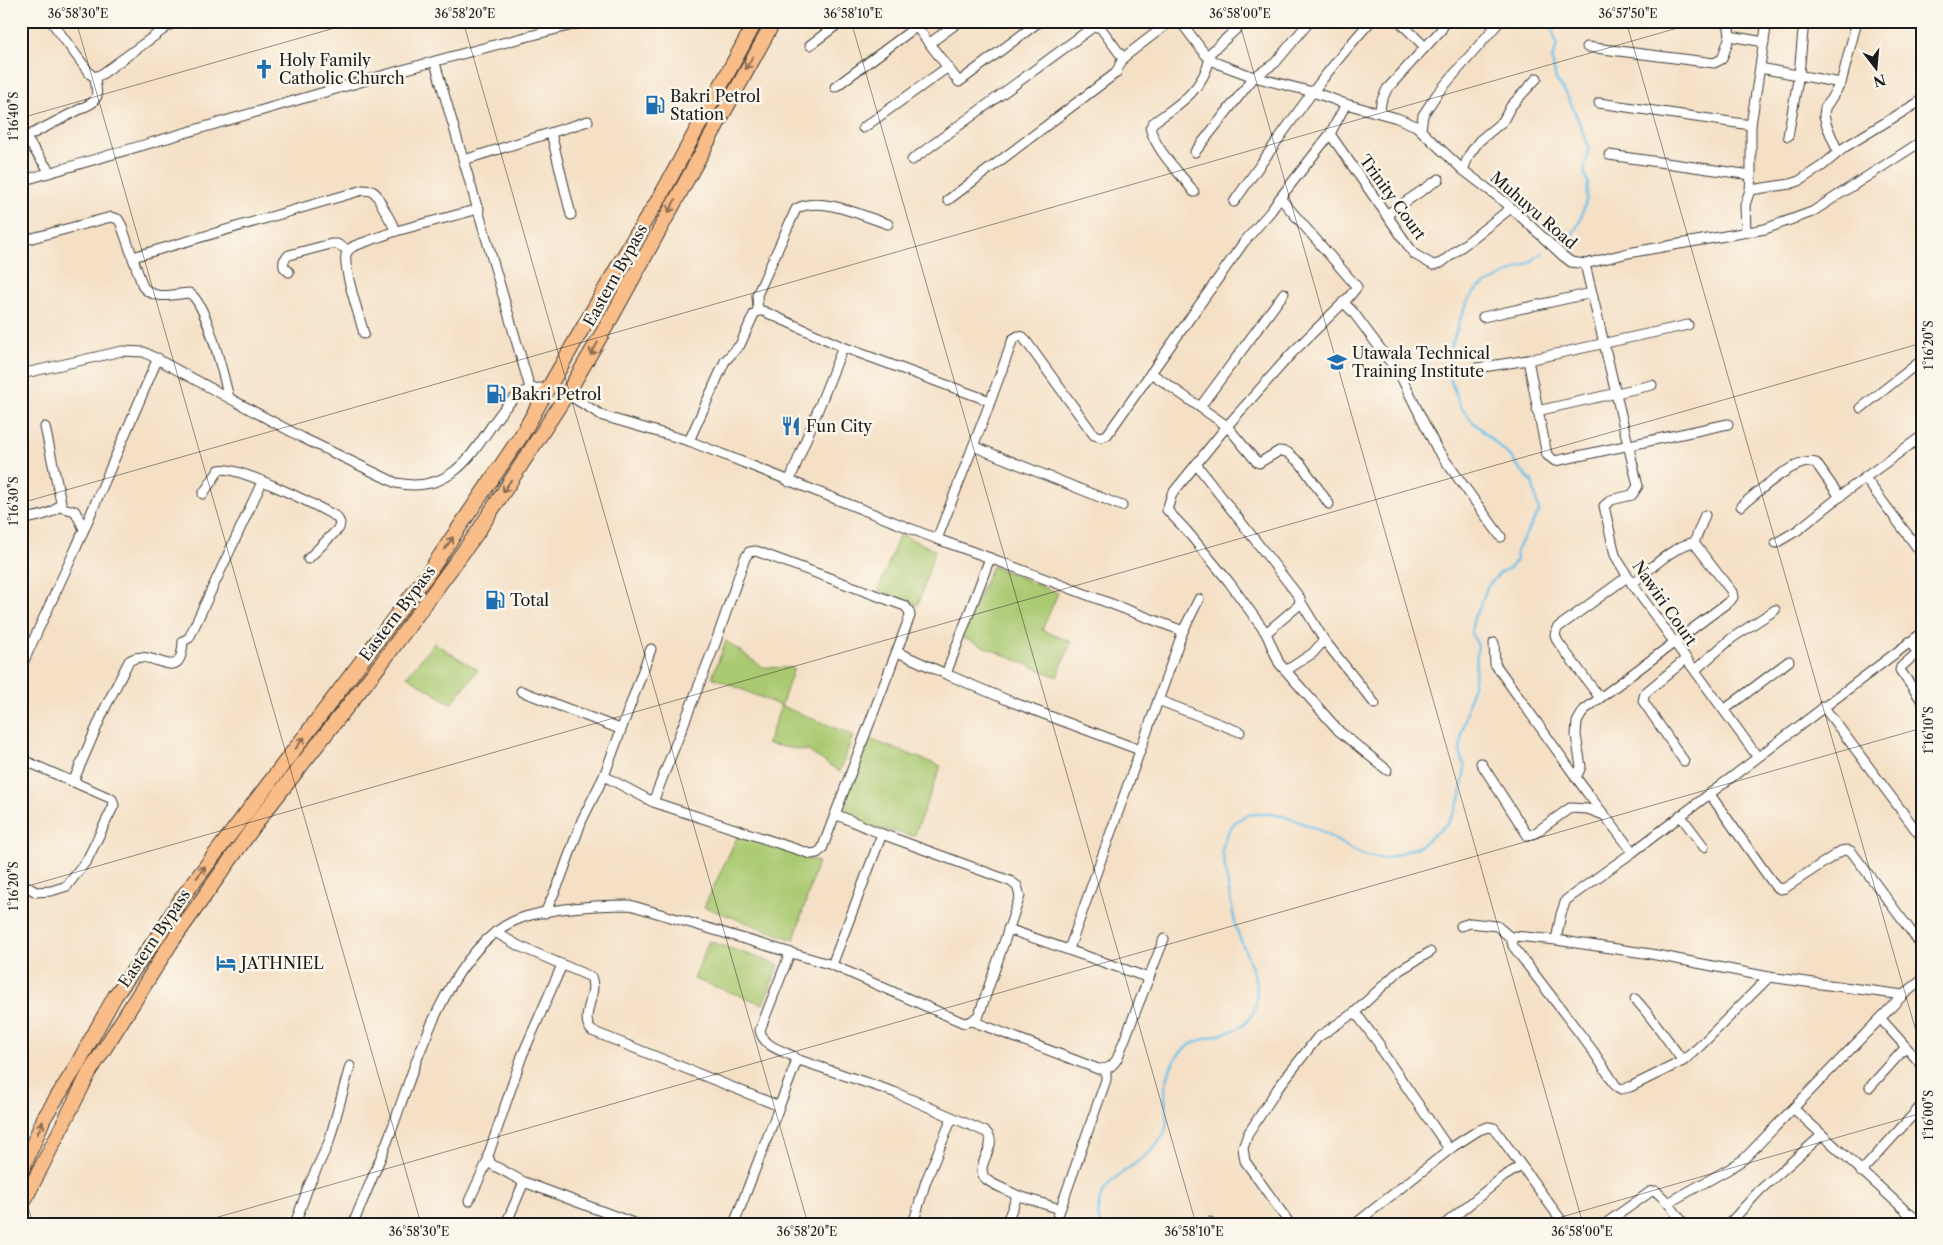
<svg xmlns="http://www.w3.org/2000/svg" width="1943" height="1245" font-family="'Libre Caslon Text',serif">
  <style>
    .green { fill: #aac971; stroke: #637246 }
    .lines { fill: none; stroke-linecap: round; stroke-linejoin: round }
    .stream { stroke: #6dc1e9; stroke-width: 2.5 }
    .street-casing { stroke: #3d3936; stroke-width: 11 }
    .primary-casing { stroke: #3d3936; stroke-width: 16 }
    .street { stroke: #fff; stroke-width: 9 }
    .primary { stroke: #f8bd88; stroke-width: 14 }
    .oneway { stroke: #8a6c52 }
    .ticks { fill: none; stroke: #1c1c1c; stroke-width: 1; stroke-opacity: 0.45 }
    .labels { text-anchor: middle; stroke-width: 5; stroke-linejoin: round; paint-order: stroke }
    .poi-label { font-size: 16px; fill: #1c1c1c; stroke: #fbf7ec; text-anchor: start }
    .street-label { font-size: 16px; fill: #1c1c1c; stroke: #fbf7ec }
    .neatline { fill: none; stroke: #1c1c1c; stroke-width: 2 }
    .ticks-label { font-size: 12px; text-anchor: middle; fill: #1c1c1c }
  </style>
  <rect width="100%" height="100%" fill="#fbf7ec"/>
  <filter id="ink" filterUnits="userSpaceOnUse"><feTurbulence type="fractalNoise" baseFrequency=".02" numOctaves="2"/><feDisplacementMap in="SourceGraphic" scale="10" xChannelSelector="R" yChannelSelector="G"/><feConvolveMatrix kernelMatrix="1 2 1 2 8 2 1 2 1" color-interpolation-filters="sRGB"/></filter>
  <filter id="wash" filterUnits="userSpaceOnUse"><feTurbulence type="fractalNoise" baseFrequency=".0096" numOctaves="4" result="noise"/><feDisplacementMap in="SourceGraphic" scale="20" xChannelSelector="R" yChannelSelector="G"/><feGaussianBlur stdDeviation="1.12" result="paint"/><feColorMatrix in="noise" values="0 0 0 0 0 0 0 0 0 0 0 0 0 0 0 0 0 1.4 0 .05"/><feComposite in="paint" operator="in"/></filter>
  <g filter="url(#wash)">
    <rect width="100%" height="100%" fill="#f5e0c6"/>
    <!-- green -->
    <g class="green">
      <polygon points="900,534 935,550 918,605 878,590"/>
      <polygon points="992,566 1058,593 1042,630 1071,642 1057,677 961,637"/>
      <polygon points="726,641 762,667 794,668 781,706 853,735 840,772 808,751 767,744 781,706 712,677"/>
      <polygon points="434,643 478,670 451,704 407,676"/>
      <polygon points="869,739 941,766 914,836 875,828 839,812"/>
      <polygon points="738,835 818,862 794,940 704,907"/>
      <polygon points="709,941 779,965 763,1004 694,979"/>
    </g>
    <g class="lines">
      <!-- stream -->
      <g class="stream">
        <polyline points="1550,21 1557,45 1552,60 1556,80 1566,93 1574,110 1589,147 1584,172 1588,183 1586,201 1580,221 1572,235 1564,241 1555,241"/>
        <path d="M1100,1224c-12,-48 39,-52 59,-83 2,-3 5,-6 6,-10 5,-13 -1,-28 0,-41 2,-15 8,-31 19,-41 23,-19 66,-9 72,-46 5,-27 -13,-52 -20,-76 -6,-26 -10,-52 -14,-78l4,-13 8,-13 12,-8 10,-1h19l14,4 30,12 32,19 15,7 19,3 35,-13 27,-22 8,-13 6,-15 4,-28 -5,-16 2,-20 13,-57 3,-30 -7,-12 3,-16 7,-12 6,-18 13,-14 10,-5 7,-8 -1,-9 23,-39 -7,-31 -11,-10 -7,-11 -43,-40 -11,-14 -10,-28v-17l1,-14 10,-30 7,-16 10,-13 51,-25 14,-11"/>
      </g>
    </g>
  </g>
  <g filter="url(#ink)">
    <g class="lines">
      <defs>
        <g id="street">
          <polyline points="51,21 90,74 95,77 102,74 175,21"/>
          <polyline points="912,21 959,82 1040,21"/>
          <polyline points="1180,21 1205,54 1210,59 1219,64 1254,77 1313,92 1346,104 1397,118 1416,126 1463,170 1506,203 1563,256 1571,262 1585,264 1628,253 1765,229 1812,212 1922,141"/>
          <polyline points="1399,21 1425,47"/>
          <polyline points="1728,21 1730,36 1764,42"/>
          <polyline points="930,43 960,21"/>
          <polyline points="810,45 842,21"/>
          <polyline points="1587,47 1714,63 1722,59 1730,36"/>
          <polyline points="1207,56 1245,21"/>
          <polyline points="435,63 530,388"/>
          <polyline points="1760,68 1841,83"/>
          <polyline points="835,87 916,27"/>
          <polyline points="1599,103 1751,125"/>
          <polyline points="1380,112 1381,102 1387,89 1441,30 1446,21"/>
          <polyline points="863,128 948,67"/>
          <polyline points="1421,129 1423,115 1437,94 1500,21"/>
          <polyline points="21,131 50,172"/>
          <polyline points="551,133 571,215"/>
          <polyline points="1330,134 1414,254 1433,265 1441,263 1511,208"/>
          <polyline points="1788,136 1799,74 1804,21"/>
          <polyline points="26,137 92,103 97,96 95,77"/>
          <polyline points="1195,152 1254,77 1275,63 1310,21"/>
          <polyline points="1838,152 1827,126 1824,116 1825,108 1841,83 1857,21"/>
          <polyline points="1609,155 1751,175"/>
          <polyline points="464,160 588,121"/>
          <polyline points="912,160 1093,27 1100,27 1123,58 1171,21"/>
          <polyline points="1463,170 1469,155 1479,141 1503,121 1511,106 1537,78"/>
          <path d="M21,181c189,-55 377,-113 568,-160"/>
          <polyline points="1750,190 1790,184 1799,181 1822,166 1845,147 1919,102"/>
          <path d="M1194,192c-15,-21 -36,-38 -44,-64l3,-5c26,-19 48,-31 57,-64"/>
          <polyline points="1280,198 1357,287 1348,298 1292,353 1227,426 1172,494 1167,510 1186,530 1229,582 1266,633 1279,663 1339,731 1387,770"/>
          <polyline points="948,200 1116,73 1123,58"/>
          <path d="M1234,202c44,-62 86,-125 137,-181"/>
          <polyline points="1386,215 1439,179"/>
          <polyline points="1746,232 1745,205 1750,190 1751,175 1751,125 1767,21"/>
          <path d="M21,241l90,-24 7,2 3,5 22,63c13,14 30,7 46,6 18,9 34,83 40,104"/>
          <polyline points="133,257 363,190 372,191 376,194 396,231"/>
          <polyline points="1585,264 1638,486 1632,495 1611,500 1604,506 1615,555 1632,584 1757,756"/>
          <path d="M289,272l-5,-5c-1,-6 0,-8 5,-12l42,-11h6l11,6"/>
          <polyline points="1343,302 1353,312 1400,375 1437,449 1501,537"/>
          <path d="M758,311l-1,-16 39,-86c25,-14 66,7 92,15"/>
          <polyline points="1483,317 1592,293"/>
          <path d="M364,334c-4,-17 -21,-64 -18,-79 1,-5 4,-6 8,-9l42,-15 83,-22"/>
          <polyline points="1528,360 1547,455 1555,461 1728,424"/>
          <polyline points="1477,368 1528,360 1688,325"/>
          <polyline points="1151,373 1227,426 1256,461 1259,463 1279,451 1287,452 1301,464 1329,504"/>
          <path d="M21,374l101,-23 22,1 159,86 93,45c87,18 90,-95 144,-95l6,6"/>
          <polyline points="567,394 603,416 689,441 937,539 990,558 946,674 897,652"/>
          <polyline points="1200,407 1284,293"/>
          <polyline points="1861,408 1922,360"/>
          <polyline points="1537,411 1652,385"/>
          <polyline points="689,441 725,361 740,345 754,314 758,311 763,311 843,347 990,401"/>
          <polyline points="973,446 1122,506"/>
          <polyline points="1196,464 1300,598 1299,605 1266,633"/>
          <polyline points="1865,478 1922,554"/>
          <polyline points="789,482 843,347"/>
          <path d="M203,494l16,-24c16,-6 100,37 118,47l3,6 -1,5 -31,31"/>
          <path d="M1741,506c16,-13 54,-50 75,-43l24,34"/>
          <polyline points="59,507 75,511 84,529"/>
          <path d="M21,520c13,-3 35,-5 40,-18l-16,-75"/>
          <polyline points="937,539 988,408 1013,339 1018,336 1023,337 1094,435 1101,437 1107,435 1244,242 1271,211 1280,198 1330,134 1346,104"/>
          <polyline points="1694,543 1705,515"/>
          <polyline points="1776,543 1798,530 1848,490 1922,436"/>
          <polyline points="990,558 1183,631"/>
          <polyline points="1301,602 1324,640 1375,704"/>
          <polyline points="1909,642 1918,652 1901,667 1900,670 1922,701"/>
          <polyline points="1494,643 1495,664 1588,794 1633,852"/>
          <polyline points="21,667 76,548 158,358"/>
          <polyline points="1287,670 1313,653 1324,640"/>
          <polyline points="1695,670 1732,638 1775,610"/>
          <polyline points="946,674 1012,702 1140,750"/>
          <polyline points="521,691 620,729"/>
          <polyline points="1600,698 1558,642 1555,635 1557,628 1627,577"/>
          <polyline points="1158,700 1240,732"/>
          <polyline points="1823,706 1922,838"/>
          <polyline points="1724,710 1789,661"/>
          <polyline points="21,759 112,799 114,805 87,860 67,886 51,891 36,892 21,883"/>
          <polyline points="1684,761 1643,701 1645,693 1686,659"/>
          <polyline points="1481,763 1528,836 1535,833 1570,808 1588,809 1604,815"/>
          <polyline points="604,776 653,802 714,647 745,558 749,552 756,551 905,606 909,611 910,616 822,849 817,853 811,854 653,802"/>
          <path d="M1576,778l5,-11 -5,-32 1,-13 7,-12 147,-110 2,-3 -1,-5 -38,-49c-16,-1 -49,30 -62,41"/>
          <path d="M73,782l32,-74 24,-47c24,-16 52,28 54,-20l6,-3 73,-156"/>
          <polyline points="1709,793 1775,886 1780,889 1785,888 1841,851 1847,850 1851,851 1922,946"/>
          <polyline points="1680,815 1704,847"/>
          <polyline points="545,913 560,880 582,820 604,776 651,649"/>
          <polyline points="1461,926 1470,923 1497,926 1511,938"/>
          <polyline points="1008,929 1149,978"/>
          <path d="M495,932l24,14 72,31c8,17 -13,40 1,54l187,75"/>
          <polyline points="1556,940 1651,954 1769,977 1903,995"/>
          <polyline points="1069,949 1183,631 1199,599"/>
          <polyline points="832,965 964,1023 972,1021 979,1015 1020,896 1017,886 1010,881 882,834"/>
          <polyline points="1769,977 1699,1047 1683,1061 1630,1087 1621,1089 1616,1086 1593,1051 1513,946 1511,938 1515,936 1556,940 1561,914 1566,900 1633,852 1922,633"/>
          <path d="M1635,999c18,19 32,41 48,62"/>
          <polyline points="1355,1012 1379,1044 1381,1050 1449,1149"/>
          <polyline points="1881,1019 1922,1065"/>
          <path d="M972,1021l126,48c10,0 13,-1 19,-10l47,-120"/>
          <path d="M796,1059l98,33 92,40c14,13 -11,31 -2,45 5,7 24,13 32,18v4l-10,25"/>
          <polyline points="1870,1087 1906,1047"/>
          <polyline points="1794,1109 1907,1212 1922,1223"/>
          <polyline points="1861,1172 1922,1105"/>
          <polyline points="524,1182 491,1164 488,1156 522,1056 562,965"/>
          <polyline points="1016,1195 1060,1209"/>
          <polyline points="469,1201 488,1160"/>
          <polyline points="1668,1203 1729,1169 1744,1159 1903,995 1922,980"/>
          <polyline points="1210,1222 1210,1224"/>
          <polyline points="295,1224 309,1185 329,1142 350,1066"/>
          <path d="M353,1224c13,-32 27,-63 39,-95 23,-63 56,-178 122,-208 29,-13 84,-16 116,-16l202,60 50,-131 -47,-20"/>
          <polyline points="506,1224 524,1182 636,1224"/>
          <path d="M734,1224l62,-161 -3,-7c-13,-6 -30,-10 -33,-26l30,-77"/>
          <polyline points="913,1224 926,1181 952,1118"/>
          <polyline points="1055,1224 1106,1080 1106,1069"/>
          <polyline points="1290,1224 1245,1161 1243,1148 1248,1134 1278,1088 1317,1038 1355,1012 1400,970 1430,952"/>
          <polyline points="1355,1224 1454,1146 1479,1130 1488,1127 1494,1128 1564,1224"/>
          <polyline points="1445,1224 1503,1177 1521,1166"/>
          <polyline points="1605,1224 1650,1192 1656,1191 1668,1203 1684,1224"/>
          <polyline points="1729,1224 1759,1191 1822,1135"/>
        </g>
        <g id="primary">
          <polyline points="21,1173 44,1118 73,1072 115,996 158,936 181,899 427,575 521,436 633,240 660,197 756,21"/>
          <polyline points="21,1207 89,1073 171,943 260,818 383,661 439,585 477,533 567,394 614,313 774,21"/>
        </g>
      </defs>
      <!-- street casing -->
      <use href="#street" class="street-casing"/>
      <!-- primary casing -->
      <use href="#primary" class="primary-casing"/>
      <!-- street -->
      <use href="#street" class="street"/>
      <!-- primary -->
      <use href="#primary" class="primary"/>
    </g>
    <!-- one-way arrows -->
    <defs><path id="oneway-shaft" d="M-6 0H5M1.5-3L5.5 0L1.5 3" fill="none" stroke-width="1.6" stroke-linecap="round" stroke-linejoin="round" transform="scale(1.25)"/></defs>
    <g class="oneway">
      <use href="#oneway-shaft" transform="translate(749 63) rotate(119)"/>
      <use href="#oneway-shaft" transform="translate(672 206) rotate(118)"/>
      <use href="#oneway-shaft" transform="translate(594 349) rotate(120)"/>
      <use href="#oneway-shaft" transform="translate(507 486) rotate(123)"/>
      <use href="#oneway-shaft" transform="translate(449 543) rotate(-56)"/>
      <use href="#oneway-shaft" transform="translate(300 743) rotate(-52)"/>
      <use href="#oneway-shaft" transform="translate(201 872) rotate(-54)"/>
      <use href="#oneway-shaft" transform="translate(40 1128) rotate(-67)"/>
    </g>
  </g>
  <!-- ticks -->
  <path class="ticks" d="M76,21l345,1203M463,21l345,1203M851,21l345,1203M1239,21l344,1203M1626,21l296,1031M21,118l338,-97M21,503l1681,-482M21,888l1901,-545M21,1182l12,42M194,1224l1728,-496M1537,1224l385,-111"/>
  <!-- icons -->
  <defs>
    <symbol id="church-bare" viewBox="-9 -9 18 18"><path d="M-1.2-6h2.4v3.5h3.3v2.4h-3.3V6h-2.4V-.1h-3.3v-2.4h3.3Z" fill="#1f6fb2" stroke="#fbf7ec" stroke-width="2.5" paint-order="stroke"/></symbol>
    <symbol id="fuel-bare" viewBox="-9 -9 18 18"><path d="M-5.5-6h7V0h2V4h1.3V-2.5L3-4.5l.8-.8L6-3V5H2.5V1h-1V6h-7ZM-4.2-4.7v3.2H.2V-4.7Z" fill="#1f6fb2" stroke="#fbf7ec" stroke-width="2.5" paint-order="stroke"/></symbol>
    <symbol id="university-bare" viewBox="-9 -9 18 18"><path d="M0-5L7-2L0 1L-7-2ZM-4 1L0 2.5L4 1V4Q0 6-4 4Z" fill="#1f6fb2" stroke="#fbf7ec" stroke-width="2.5" paint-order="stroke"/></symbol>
    <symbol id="restaurant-bare" viewBox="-9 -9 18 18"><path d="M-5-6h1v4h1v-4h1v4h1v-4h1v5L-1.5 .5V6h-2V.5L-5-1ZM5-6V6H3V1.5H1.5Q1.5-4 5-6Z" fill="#1f6fb2" stroke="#fbf7ec" stroke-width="2.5" paint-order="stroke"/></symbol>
    <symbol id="hotel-bare" viewBox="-9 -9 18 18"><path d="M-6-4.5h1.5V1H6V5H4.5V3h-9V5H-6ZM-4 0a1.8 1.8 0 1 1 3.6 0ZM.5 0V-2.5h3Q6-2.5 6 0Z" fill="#1f6fb2" stroke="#fbf7ec" stroke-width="2.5" paint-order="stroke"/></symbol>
  </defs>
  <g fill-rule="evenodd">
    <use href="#church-bare" x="250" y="55" width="28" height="28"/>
    <use href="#fuel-bare" x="641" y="91" width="28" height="28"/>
    <use href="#university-bare" x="1323" y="348" width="28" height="28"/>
    <use href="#fuel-bare" x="482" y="380" width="28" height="28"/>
    <use href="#restaurant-bare" x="777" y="412" width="28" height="28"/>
    <use href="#fuel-bare" x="481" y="586" width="28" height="28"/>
    <use href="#hotel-bare" x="212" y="949" width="28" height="28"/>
  </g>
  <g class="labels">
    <!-- poi labels -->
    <g class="poi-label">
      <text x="279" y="66">Holy Family<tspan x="279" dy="18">Catholic Church</tspan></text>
      <text x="670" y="102">Bakri Petrol<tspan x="670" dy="18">Station</tspan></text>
      <text x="1352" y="359">Utawala Technical<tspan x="1352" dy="18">Training Institute</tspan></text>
      <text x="511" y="400">Bakri Petrol</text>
      <text x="806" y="432">Fun City</text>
      <text x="510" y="606">Total</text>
      <text x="241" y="969">JATHNIEL</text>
    </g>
    <!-- street labels -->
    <g class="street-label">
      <text transform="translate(1393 197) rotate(54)" y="6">Trinity Court</text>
      <text transform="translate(1534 210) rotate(41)" y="6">Muhuyu Road</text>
      <text transform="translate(615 275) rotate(-61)" y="6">Eastern Bypass</text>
      <text transform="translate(1665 603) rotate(55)" y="6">Nawiri Court</text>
      <text transform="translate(397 613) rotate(-53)" y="6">Eastern Bypass</text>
      <text transform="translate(154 938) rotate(-56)" y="6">Eastern Bypass</text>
    </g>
  </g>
  <!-- margin -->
  <rect width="1943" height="1245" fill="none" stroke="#fbf7ec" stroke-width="55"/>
  <!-- north arrow -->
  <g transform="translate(1876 68) rotate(164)" stroke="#fbf7ec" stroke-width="4" paint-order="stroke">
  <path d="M0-4L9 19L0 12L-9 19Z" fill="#1c1c1c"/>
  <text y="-8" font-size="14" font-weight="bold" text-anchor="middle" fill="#1c1c1c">N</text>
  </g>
  <rect x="28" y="28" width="1888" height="1190" class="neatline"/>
  <g class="ticks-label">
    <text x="78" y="18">36°58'30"E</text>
    <text x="465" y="18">36°58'20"E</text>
    <text x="853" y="18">36°58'10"E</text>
    <text x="1240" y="18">36°58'00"E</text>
    <text x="1628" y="18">36°57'50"E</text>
    <text transform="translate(14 116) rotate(-90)" y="4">1°16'40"S</text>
    <text transform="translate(1929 345) rotate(-90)" y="4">1°16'20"S</text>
    <text transform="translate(14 501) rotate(-90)" y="4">1°16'30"S</text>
    <text transform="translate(1929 730) rotate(-90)" y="4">1°16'10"S</text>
    <text transform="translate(14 886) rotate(-90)" y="4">1°16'20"S</text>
    <text transform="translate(1929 1115) rotate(-90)" y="4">1°16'00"S</text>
    <text x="419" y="1236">36°58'30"E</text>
    <text x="807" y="1236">36°58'20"E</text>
    <text x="1194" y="1236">36°58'10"E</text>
    <text x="1582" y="1236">36°58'00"E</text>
  </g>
</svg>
